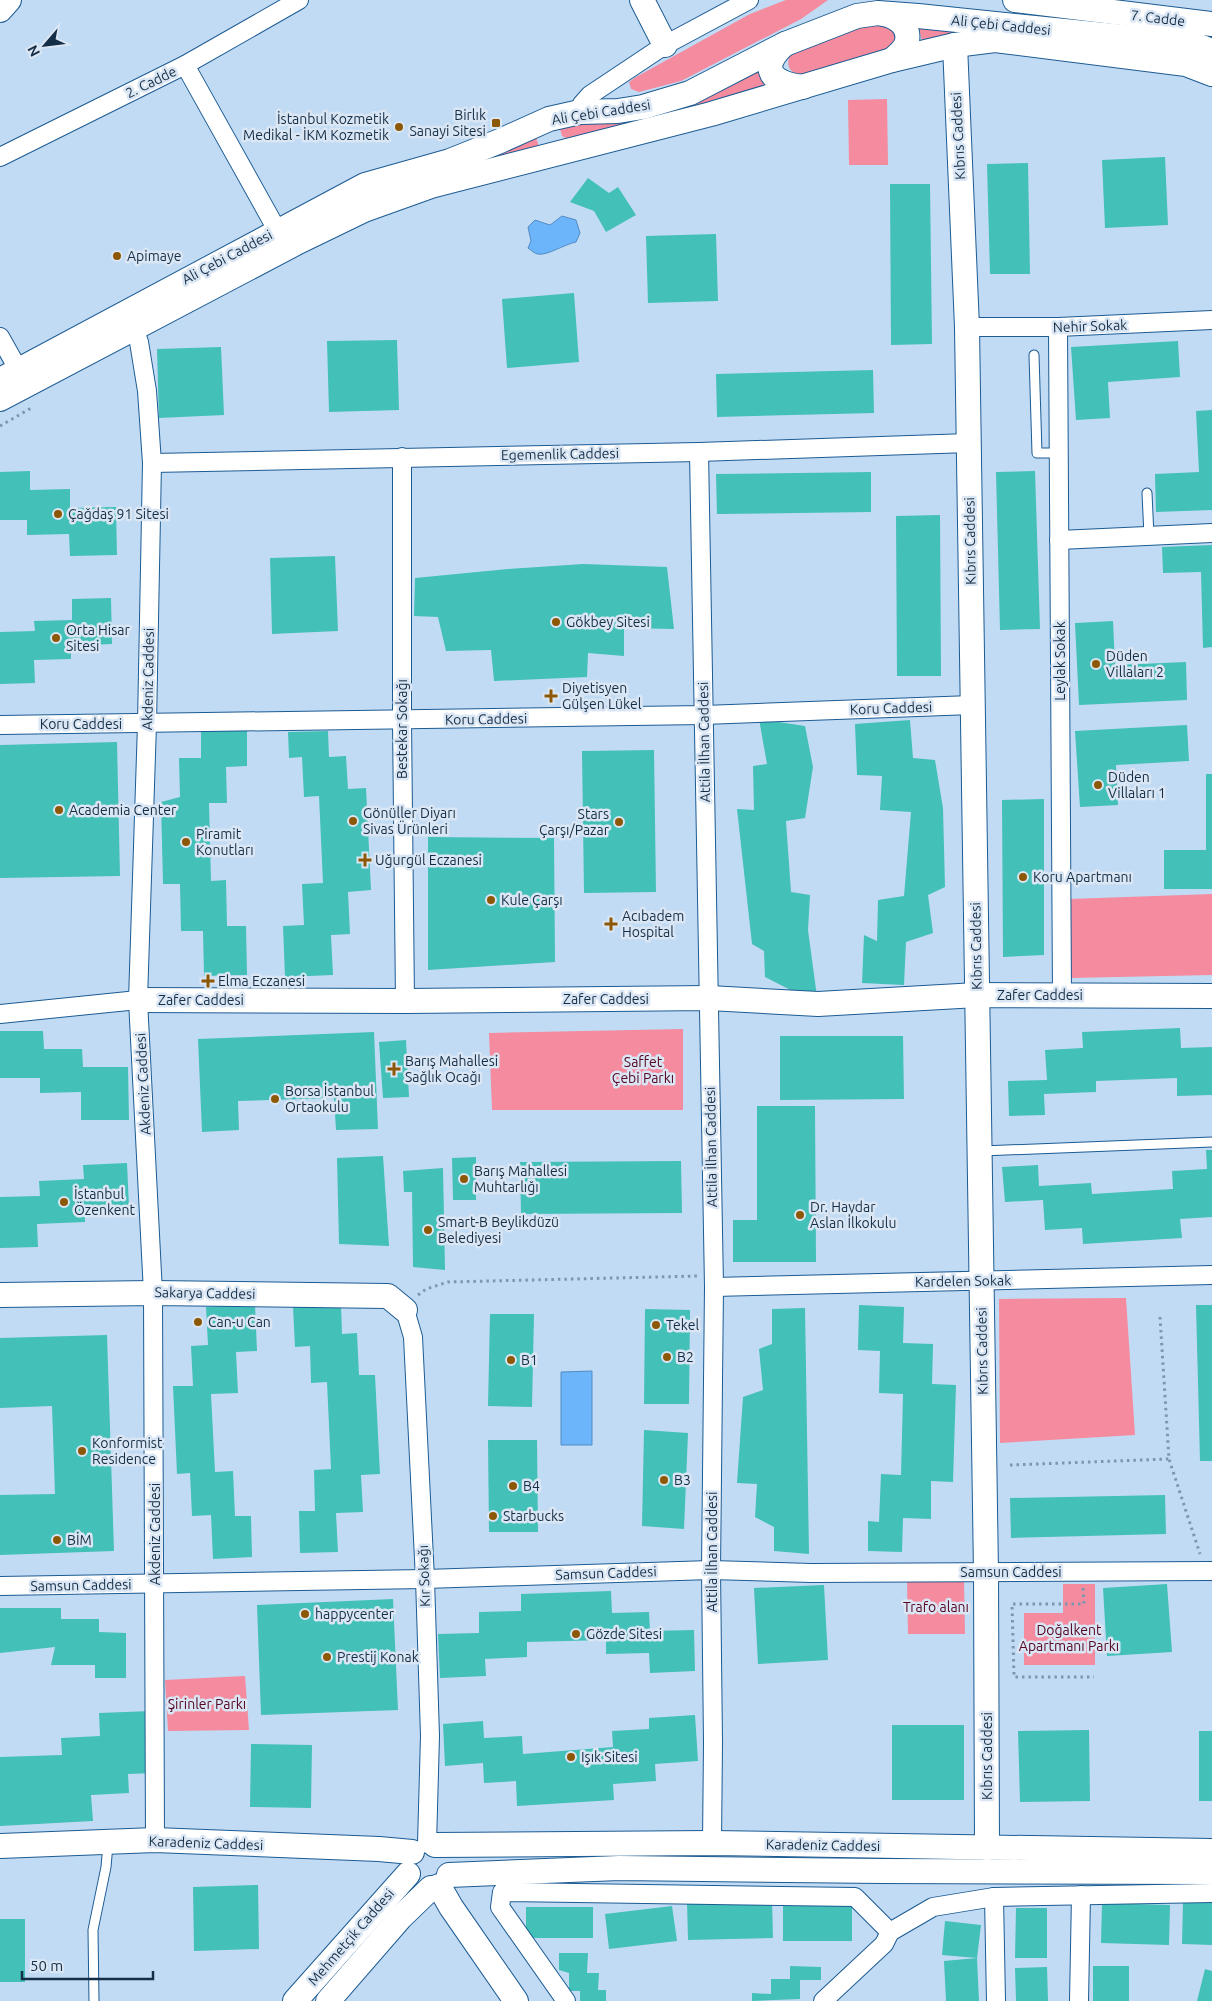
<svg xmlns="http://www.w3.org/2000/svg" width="1212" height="2001" font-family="Ubuntu,sans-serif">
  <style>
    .green { fill: #f48b9e }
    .water { fill: #6db5fa; stroke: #538cc4 }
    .building { fill: #43c0b8 }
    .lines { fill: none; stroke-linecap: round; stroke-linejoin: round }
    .lane-casing { stroke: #1c5b92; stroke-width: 11 }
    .street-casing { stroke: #1c5b92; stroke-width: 20 }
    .secondary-casing { stroke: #1c5b92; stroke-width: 26 }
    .path { stroke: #7d96af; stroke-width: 3; stroke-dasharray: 2.5 4; stroke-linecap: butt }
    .lane { stroke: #fff; stroke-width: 9 }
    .street { stroke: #fff; stroke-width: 18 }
    .secondary { stroke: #fff; stroke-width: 24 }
    .poi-dot { fill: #8c5806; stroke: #dae6f3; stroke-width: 2 }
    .labels { text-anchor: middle; stroke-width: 5; stroke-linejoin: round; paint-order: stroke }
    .street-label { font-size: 14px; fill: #152e47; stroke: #dae6f3 }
    .poi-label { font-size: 14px; fill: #152e47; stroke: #dae6f3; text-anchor: start }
    .park-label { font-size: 14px; fill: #560521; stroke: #dae6f3 }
  </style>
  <rect width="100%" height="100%" fill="#c2dbf4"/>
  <!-- green -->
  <g class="green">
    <polygon points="786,0 828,0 801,19 681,81 639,92 631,89 629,82 636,77 750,14"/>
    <path d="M876,20l19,9 1,9 -2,10 -94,27c-13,-4 -14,-11 -9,-23z"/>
    <polygon points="918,26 969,32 923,44"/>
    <polygon points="763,65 772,83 685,110 568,139 562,136 560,129 563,124"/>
    <polygon points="887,99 888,165 849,165 848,100"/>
    <polygon points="536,137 539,147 457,170 498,155"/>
    <polygon points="1212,894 1212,975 1071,978 1069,899"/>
    <polygon points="683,1029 683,1110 492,1110 489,1033"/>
    <polygon points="1126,1298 1135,1435 1000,1443 999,1299"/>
    <polygon points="964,1580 965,1634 908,1634 907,1581"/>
    <polygon points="1063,1584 1095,1584 1095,1665 1024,1665 1024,1613 1063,1613"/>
    <polygon points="245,1676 249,1730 168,1731 165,1680"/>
  </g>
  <!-- water -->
  <g class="water">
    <path d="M562,216l14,4 4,13 -4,9c-11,2 -29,14 -38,12 -3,0 -7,-4 -10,-6l3,-7 -3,-14 7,-7 15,5z"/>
    <polygon points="592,1371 592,1445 561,1445 561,1372"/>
  </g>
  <!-- building -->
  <g class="building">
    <polygon points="1165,157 1168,225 1105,228 1102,160"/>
    <polygon points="1028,163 1030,274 990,274 987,164"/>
    <polygon points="588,178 609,193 618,187 636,215 606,232 594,211 570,202"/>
    <polygon points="890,184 930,184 932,344 891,345"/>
    <polygon points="716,234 718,301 648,303 646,236"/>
    <polygon points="574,293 579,362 507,368 502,299"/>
    <polygon points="397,340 399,410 329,412 327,341"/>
    <polygon points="1178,341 1180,377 1108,382 1110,418 1076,420 1071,347"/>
    <polygon points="221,347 224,415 159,418 157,349"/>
    <polygon points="873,370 874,413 717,417 716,374"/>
    <polygon points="1212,410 1212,510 1156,512 1155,474 1199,472 1196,411"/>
    <polygon points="30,471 30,490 70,489 70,508 116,507 117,555 70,556 69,534 27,535 27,520 0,520 0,472"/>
    <polygon points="1035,471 1040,629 1000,630 996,472"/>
    <polygon points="871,472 871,512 717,514 716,474"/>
    <polygon points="940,515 941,676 897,676 896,516"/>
    <polygon points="1212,545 1212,647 1203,648 1201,572 1163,573 1162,547"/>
    <polygon points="335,556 338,631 272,634 270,558"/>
    <polygon points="583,564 667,567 674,629 624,628 624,656 588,653 587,677 494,681 491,650 446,651 438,617 414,616 415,578 508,569"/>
    <polygon points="111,598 112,644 71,646 71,659 34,660 35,683 0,684 0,632 35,631 34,621 72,620 72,599"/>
    <polygon points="1113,621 1115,665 1186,662 1187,700 1079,705 1075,623"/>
    <polygon points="759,719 805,726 813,767 805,818 786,821 791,892 810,895 808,930 818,1004 765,977 764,951 752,944 737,809 754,810 753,766 767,764"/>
    <polygon points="910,720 913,758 935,760 943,808 945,887 928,895 933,933 906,942 904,985 862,983 864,935 877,941 878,900 904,896 911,812 880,810 882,776 857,775 855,724"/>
    <polygon points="1187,725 1189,761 1116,765 1118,805 1080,807 1075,731"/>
    <polygon points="247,727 247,766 226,767 227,803 209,803 211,881 226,880 227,926 246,926 247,975 204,976 203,931 181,931 180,884 163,884 161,802 180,797 179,758 201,758 201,728"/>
    <polygon points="328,731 329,757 346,756 348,789 366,788 371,890 348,892 350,934 331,935 333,975 285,977 283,926 304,925 302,884 323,883 319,796 304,797 302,757 289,758 288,732"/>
    <polygon points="117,742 120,876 0,878 0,745"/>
    <polygon points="654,750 656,892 584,893 582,751"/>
    <polygon points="1206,774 1212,774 1212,889 1164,889 1164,850 1206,850"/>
    <polygon points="1044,799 1044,955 1003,957 1002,800"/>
    <polygon points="428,837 554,838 555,962 428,970"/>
    <polygon points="1180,1028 1181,1048 1212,1047 1212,1095 1177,1096 1177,1078 1096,1081 1096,1092 1044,1094 1045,1115 1009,1116 1008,1081 1047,1080 1045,1050 1083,1048 1082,1032"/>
    <polygon points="0,1031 43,1031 44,1049 82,1049 83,1067 128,1067 129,1120 81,1120 81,1092 40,1093 40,1078 0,1078"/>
    <polygon points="374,1032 378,1129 336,1130 334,1098 238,1101 239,1130 202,1132 198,1039"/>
    <polygon points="780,1036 903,1036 904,1099 780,1100"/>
    <polygon points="406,1040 409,1097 383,1098 379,1042"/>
    <polygon points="757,1106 815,1106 816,1262 733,1262 733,1220 757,1220"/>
    <polygon points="1206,1150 1212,1150 1212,1217 1180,1219 1182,1238 1083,1244 1082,1228 1045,1230 1043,1200 1005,1202 1002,1167 1038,1165 1039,1186 1091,1183 1092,1194 1173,1189 1172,1171 1207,1169"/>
    <polygon points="383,1156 389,1246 339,1244 337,1158"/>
    <polygon points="476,1157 476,1200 453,1200 452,1158"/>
    <polygon points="681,1161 682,1213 521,1214 520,1162"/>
    <polygon points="127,1163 129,1207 85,1209 85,1222 37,1224 38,1247 0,1248 0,1197 40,1196 39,1181 84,1179 83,1165"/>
    <polygon points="443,1168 445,1270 413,1267 412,1192 404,1192 403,1171"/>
    <polygon points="341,1304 342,1334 357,1333 359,1375 375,1375 380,1474 361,1475 363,1512 336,1513 338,1552 300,1553 299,1511 315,1511 314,1470 331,1469 327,1382 311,1383 310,1346 295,1347 293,1306"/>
    <polygon points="255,1305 257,1351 236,1352 238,1393 211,1394 215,1472 233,1471 235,1516 251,1516 252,1557 213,1559 211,1515 192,1516 190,1473 177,1474 173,1386 193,1386 191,1346 208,1345 206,1307"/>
    <polygon points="859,1305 904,1307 903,1343 933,1344 932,1384 956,1385 953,1482 931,1481 931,1519 903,1518 902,1552 868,1551 868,1521 879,1522 881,1474 901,1475 903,1394 879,1393 880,1351 858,1350"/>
    <polygon points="1196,1305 1212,1305 1212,1461 1200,1461"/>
    <polygon points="805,1308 809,1554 774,1551 774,1527 755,1517 757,1484 737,1483 743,1397 763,1390 759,1349 772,1344 772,1309"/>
    <polygon points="645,1309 690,1310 689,1404 644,1404"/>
    <polygon points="490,1314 534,1314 532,1407 488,1406"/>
    <polygon points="107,1335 114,1551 0,1555 0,1495 55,1494 52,1406 0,1408 0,1338"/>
    <polygon points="644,1430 688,1433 684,1529 642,1526"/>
    <polygon points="488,1440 537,1440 538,1532 489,1532"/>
    <polygon points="1165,1495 1166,1534 1011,1538 1010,1498"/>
    <polygon points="1167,1584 1172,1652 1107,1656 1103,1588"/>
    <polygon points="824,1585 828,1660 758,1664 754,1588"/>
    <polygon points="611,1591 612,1613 649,1612 650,1631 694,1630 695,1671 650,1673 649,1653 606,1654 606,1640 527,1642 527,1657 485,1659 486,1676 440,1678 438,1634 479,1633 479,1612 521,1611 521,1594"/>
    <polygon points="393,1599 398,1710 261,1715 257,1605"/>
    <polygon points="0,1608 61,1608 61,1619 99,1619 99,1632 126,1633 126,1678 95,1678 95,1665 51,1665 55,1647 0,1653"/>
    <polygon points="151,1711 154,1773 128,1774 129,1793 91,1795 93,1821 0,1826 0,1757 62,1755 61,1738 100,1736 99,1713"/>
    <polygon points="695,1715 698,1761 655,1764 656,1781 613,1784 614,1800 517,1806 516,1781 484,1783 483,1763 445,1766 443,1724 483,1721 484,1738 522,1736 523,1754 613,1747 612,1731 649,1729 649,1718"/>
    <rect x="892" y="1725" width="72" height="75"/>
    <polygon points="1089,1730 1090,1801 1020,1802 1018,1731"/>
    <rect x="1199" y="1731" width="13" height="70"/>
    <polygon points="251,1744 312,1745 311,1808 250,1807"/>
    <polygon points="258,1885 259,1949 194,1951 193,1887"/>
    <polygon points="772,1900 773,1938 688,1940 687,1901"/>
    <polygon points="1183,1902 1212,1903 1212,1945 1182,1944"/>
    <polygon points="1102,1903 1170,1905 1169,1945 1101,1943"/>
    <polygon points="672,1906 677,1941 609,1949 605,1914"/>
    <rect x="783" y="1906" width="69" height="35"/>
    <rect x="526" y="1907" width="67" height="31"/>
    <polygon points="1016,1908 1047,1908 1047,1958 1015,1958"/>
    <rect x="0" y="1919" width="25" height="63"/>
    <polygon points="945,1921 981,1925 977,1958 942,1955"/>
    <polygon points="559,1953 588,1953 587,1973 599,1973 598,1990 606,1990 606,2001 580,2001 580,1991 569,1991 569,1973 559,1970"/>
    <polygon points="977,1958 979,2001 946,2001 944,1961"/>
    <polygon points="790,1966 821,1967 821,1980 800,1980 800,1999 752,2001 752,1993 771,1994 771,1979 790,1979"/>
    <rect x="1093" y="1966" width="36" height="35"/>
    <polygon points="1047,1967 1048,2001 1016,2001 1015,1968"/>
    <polygon points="1205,1969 1212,1971 1212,2001 1197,2001"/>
  </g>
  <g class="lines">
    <defs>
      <g id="lane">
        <polyline points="1034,355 1037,453 1059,453"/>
        <polyline points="1147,493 1149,536"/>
        <polyline points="982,1151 1212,1142"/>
        <polyline points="94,2001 93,1930 106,1867 108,1844"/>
      </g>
      <g id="street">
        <polyline points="185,65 277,230"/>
        <polyline points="580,112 582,104 590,95 665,45 749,0"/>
        <polyline points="0,157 185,65 299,0"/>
        <polyline points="967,327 1058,327 1212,320"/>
        <polyline points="1058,327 1062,995"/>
        <polyline points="134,329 139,342 147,391 152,463 147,724 138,1000 153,1293 155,1840"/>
        <polyline points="0,337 18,369"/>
        <polyline points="699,452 714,1287 711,1570 713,1743 712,1843"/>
        <polyline points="402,457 402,721 405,1001"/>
        <polyline points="152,463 699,452 969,443"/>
        <polyline points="1059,540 1212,533"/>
        <polyline points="0,725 704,715 972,705"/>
        <polyline points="0,1014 138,1000"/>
        <polyline points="714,1287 1212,1275"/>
        <polyline points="405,1310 413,1337 425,1579 430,1736 427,1844"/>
        <polyline points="0,1586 425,1579 711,1570 811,1573 1212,1571"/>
        <polyline points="994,1897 996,2001"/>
        <polyline points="566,2001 500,1907 502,1892 855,1897 890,1932"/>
        <polyline points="823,2001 884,1944 890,1932 933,1907 994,1897 1212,1893"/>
        <polyline points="1079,2001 1081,1895"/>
      </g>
      <g id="secondary">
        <polyline points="642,0 665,45"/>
        <polyline points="1015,0 1212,24"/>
        <polyline points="0,10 9,0"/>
        <path d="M883,14c12,2 27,11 24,27 -1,7 -9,14 -15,19"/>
        <path d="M785,44c-28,24 -13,40 18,43"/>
        <polyline points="955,45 967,327 986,1573 987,1848"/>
        <polyline points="0,380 365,185 450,161 500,141 549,119 580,112 618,111 643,107 690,93 785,44 857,16 878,13 918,16 1163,41 1199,46 1212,51"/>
        <polyline points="0,399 298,242 364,210 431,186 711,114 892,60 955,45 995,40 1186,64 1212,74"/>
        <polyline points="138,1000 405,1001 709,998 818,1004 977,995 1212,996"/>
        <polyline points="0,1295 153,1293 388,1296 405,1310"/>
        <polyline points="435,1845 712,1843 1212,1851"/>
        <polyline points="0,1846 155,1840 379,1849 412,1852"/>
        <polyline points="449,1875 619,1868 882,1871 1212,1872"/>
        <polyline points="439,1886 451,1907 516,2001"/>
        <polyline points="295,2001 408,1874"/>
        <polyline points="328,2001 401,1917 431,1888"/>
      </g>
    </defs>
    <!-- lane casing -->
    <use href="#lane" class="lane-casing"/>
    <!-- street casing -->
    <use href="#street" class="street-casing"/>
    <!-- secondary casing -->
    <use href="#secondary" class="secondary-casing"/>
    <!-- path -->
    <g class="path">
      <polyline points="0,426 33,407"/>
      <polyline points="418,1295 426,1289 448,1282 698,1276"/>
      <polyline points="1160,1317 1169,1459 1200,1554"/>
      <polyline points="1010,1465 1169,1459"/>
      <polyline points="1083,1588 1084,1604 1012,1604 1014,1677 1094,1677"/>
    </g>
    <!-- lane -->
    <use href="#lane" class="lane"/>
    <!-- street -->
    <use href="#street" class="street"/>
    <!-- secondary -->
    <use href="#secondary" class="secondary"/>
  </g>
  <!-- markers -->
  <g class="poi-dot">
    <rect x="491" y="118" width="10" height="10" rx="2.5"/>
    <circle cx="399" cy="127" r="5"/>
    <circle cx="117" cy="256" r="5"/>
    <circle cx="58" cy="514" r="5"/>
    <circle cx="556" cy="622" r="5"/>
    <circle cx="56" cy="638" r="5"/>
    <circle cx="1096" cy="664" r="5"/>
    <path d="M548.5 688.5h5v5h5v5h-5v5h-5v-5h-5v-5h5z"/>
    <circle cx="1098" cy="785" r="5"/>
    <circle cx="59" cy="810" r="5"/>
    <circle cx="353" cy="821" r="5"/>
    <circle cx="619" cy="822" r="5"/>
    <circle cx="186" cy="842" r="5"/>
    <path d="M362.5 852.5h5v5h5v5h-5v5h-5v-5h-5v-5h5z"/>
    <circle cx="1023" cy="877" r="5"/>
    <circle cx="491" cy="900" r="5"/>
    <path d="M608.5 916.5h5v5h5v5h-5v5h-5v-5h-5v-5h5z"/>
    <path d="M205.5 973.5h5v5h5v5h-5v5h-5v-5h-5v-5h5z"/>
    <path d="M391.5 1061.5h5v5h5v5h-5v5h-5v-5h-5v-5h5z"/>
    <circle cx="275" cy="1099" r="5"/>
    <circle cx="464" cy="1179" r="5"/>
    <circle cx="64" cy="1202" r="5"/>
    <circle cx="800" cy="1215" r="5"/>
    <circle cx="428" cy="1230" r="5"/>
    <circle cx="198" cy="1322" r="5"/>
    <circle cx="656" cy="1325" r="5"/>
    <circle cx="667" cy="1357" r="5"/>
    <circle cx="511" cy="1360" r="5"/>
    <circle cx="82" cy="1451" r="5"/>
    <circle cx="664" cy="1480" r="5"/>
    <circle cx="513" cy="1486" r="5"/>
    <circle cx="493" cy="1516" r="5"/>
    <circle cx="57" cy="1540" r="5"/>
    <circle cx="305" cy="1614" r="5"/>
    <circle cx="576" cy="1634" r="5"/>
    <circle cx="327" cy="1657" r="5"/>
    <circle cx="571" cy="1757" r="5"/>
  </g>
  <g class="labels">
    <!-- street labels -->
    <g class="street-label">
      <text transform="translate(1158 18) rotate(7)" y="5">7. Cadde</text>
      <text transform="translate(1001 25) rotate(6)" y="5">Ali Çebi Caddesi</text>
      <text transform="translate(151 82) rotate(-26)" y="5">2. Cadde</text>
      <text transform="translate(601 112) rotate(-9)" y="5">Ali Çebi Caddesi</text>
      <text transform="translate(958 136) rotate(-93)" y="5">Kıbrıs Caddesi</text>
      <text transform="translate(227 257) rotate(-28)" y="5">Ali Çebi Caddesi</text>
      <text transform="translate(1090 326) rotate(-2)" y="5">Nehir Sokak</text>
      <text transform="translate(560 454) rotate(-1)" y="5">Egemenlik Caddesi</text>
      <text transform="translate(970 541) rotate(-91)" y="5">Kıbrıs Caddesi</text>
      <text transform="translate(1060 661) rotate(-90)" y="5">Leylak Sokak</text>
      <text transform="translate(148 679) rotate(-89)" y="5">Akdeniz Caddesi</text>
      <text transform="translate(891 708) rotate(-2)" y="5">Koru Caddesi</text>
      <text transform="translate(486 719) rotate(-1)" y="5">Koru Caddesi</text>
      <text x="81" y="729">Koru Caddesi</text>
      <text transform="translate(402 729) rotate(-90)" y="5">Bestekar Sokağı</text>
      <text transform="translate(704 742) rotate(-91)" y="5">Attila İlhan Caddesi</text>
      <text transform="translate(976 946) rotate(-91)" y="5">Kıbrıs Caddesi</text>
      <text x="1040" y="1000">Zafer Caddesi</text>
      <text x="606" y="1004">Zafer Caddesi</text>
      <text x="201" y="1005">Zafer Caddesi</text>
      <text transform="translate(143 1084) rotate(-93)" y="5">Akdeniz Caddesi</text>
      <text transform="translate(711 1147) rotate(-91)" y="5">Attila İlhan Caddesi</text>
      <text transform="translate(963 1281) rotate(-1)" y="5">Kardelen Sokak</text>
      <text transform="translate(205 1293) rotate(1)" y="5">Sakarya Caddesi</text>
      <text transform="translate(982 1351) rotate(-91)" y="5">Kıbrıs Caddesi</text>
      <text transform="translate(155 1534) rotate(-90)" y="5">Akdeniz Caddesi</text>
      <text transform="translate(712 1552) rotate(-90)" y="5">Attila İlhan Caddesi</text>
      <text x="1011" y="1577">Samsun Caddesi</text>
      <text transform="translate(606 1573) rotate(-2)" y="5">Samsun Caddesi</text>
      <text transform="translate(424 1576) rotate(-92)" y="5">Kır Sokağı</text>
      <text transform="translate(81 1585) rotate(-1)" y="5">Samsun Caddesi</text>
      <text transform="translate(987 1756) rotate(-90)" y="5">Kıbrıs Caddesi</text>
      <text transform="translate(206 1843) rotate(2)" y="5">Karadeniz Caddesi</text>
      <text transform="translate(823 1845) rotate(1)" y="5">Karadeniz Caddesi</text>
      <text transform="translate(351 1937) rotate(-49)" y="5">Mehmetçik Caddesi</text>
    </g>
    <!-- poi labels -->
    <g class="poi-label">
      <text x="486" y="120" text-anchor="end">Birlık<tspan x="486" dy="16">Sanayi Sitesi</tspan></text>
      <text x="389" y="124" text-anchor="end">İstanbul Kozmetik<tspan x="389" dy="16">Medikal - İKM Kozmetik</tspan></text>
      <text x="127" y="261">Apimaye</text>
      <text x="68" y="519">Çağdaş 91 Sitesi</text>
      <text x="566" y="627">Gökbey Sitesi</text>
      <text x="66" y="635">Orta Hisar<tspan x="66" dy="16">Sitesi</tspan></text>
      <text x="1106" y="661">Düden<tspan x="1106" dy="16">Villaları 2</tspan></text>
      <text x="562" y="693">Diyetisyen<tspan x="562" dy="16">Gülşen Lükel</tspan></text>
      <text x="1108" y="782">Düden<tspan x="1108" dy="16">Villaları 1</tspan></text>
      <text x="69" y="815">Academia Center</text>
      <text x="363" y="818">Gönüller Diyarı<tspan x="363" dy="16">Sivas Ürünleri</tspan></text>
      <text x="609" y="819" text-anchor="end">Stars<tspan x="609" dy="16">Çarşı/Pazar</tspan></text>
      <text x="196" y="839">Piramit<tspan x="196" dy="16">Konutları</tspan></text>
      <text x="375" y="865">Uğurgül Eczanesi</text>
      <text x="1033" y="882">Koru Apartmanı</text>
      <text x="501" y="905">Kule Çarşı</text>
      <text x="622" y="921">Acıbadem<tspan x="622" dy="16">Hospital</tspan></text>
      <text x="218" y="986">Elma Eczanesi</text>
      <text x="405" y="1066">Barış Mahallesi<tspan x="405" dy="16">Sağlık Ocağı</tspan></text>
      <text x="285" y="1096">Borsa İstanbul<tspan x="285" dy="16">Ortaokulu</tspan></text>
      <text x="474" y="1176">Barış Mahallesi<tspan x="474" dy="16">Muhtarlığı</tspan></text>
      <text x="74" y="1199">İstanbul<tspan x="74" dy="16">Özenkent</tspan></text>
      <text x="810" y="1212">Dr. Haydar<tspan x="810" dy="16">Aslan İlkokulu</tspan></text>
      <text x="438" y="1227">Smart-B Beylikdüzü<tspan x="438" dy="16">Belediyesi</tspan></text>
      <text x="208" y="1327">Can-u Can</text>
      <text x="666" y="1330">Tekel</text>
      <text x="677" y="1362">B2</text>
      <text x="521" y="1365">B1</text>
      <text x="92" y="1448">Konformist<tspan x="92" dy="16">Residence</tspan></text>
      <text x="674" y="1485">B3</text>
      <text x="523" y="1491">B4</text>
      <text x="503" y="1521">Starbucks</text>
      <text x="67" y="1545">BİM</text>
      <text x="315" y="1619">happycenter</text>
      <text x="586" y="1639">Gözde Sitesi</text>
      <text x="337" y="1662">Prestij Konak</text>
      <text x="581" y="1762">Işık Sitesi</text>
    </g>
    <!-- park labels -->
    <g class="park-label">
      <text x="643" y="1067">Saffet<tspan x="643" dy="16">Çebi Parkı</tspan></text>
      <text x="936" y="1612">Trafo alanı</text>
      <text x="1069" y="1635">Doğalkent<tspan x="1069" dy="16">Apartmanı Parkı</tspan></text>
      <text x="207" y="1709">Şirinler Parkı</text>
    </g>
  </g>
  <!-- north arrow -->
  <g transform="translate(45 45) rotate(242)" stroke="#dae6f3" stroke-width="4" paint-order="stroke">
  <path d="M0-4L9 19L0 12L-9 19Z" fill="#152e47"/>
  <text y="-8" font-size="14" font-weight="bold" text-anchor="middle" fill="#152e47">N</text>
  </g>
  <!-- scale -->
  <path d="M22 1971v8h131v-8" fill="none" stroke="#152e47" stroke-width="2.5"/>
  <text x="30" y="1971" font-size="15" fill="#152e47" stroke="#dae6f3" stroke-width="4" paint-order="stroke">50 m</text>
</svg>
